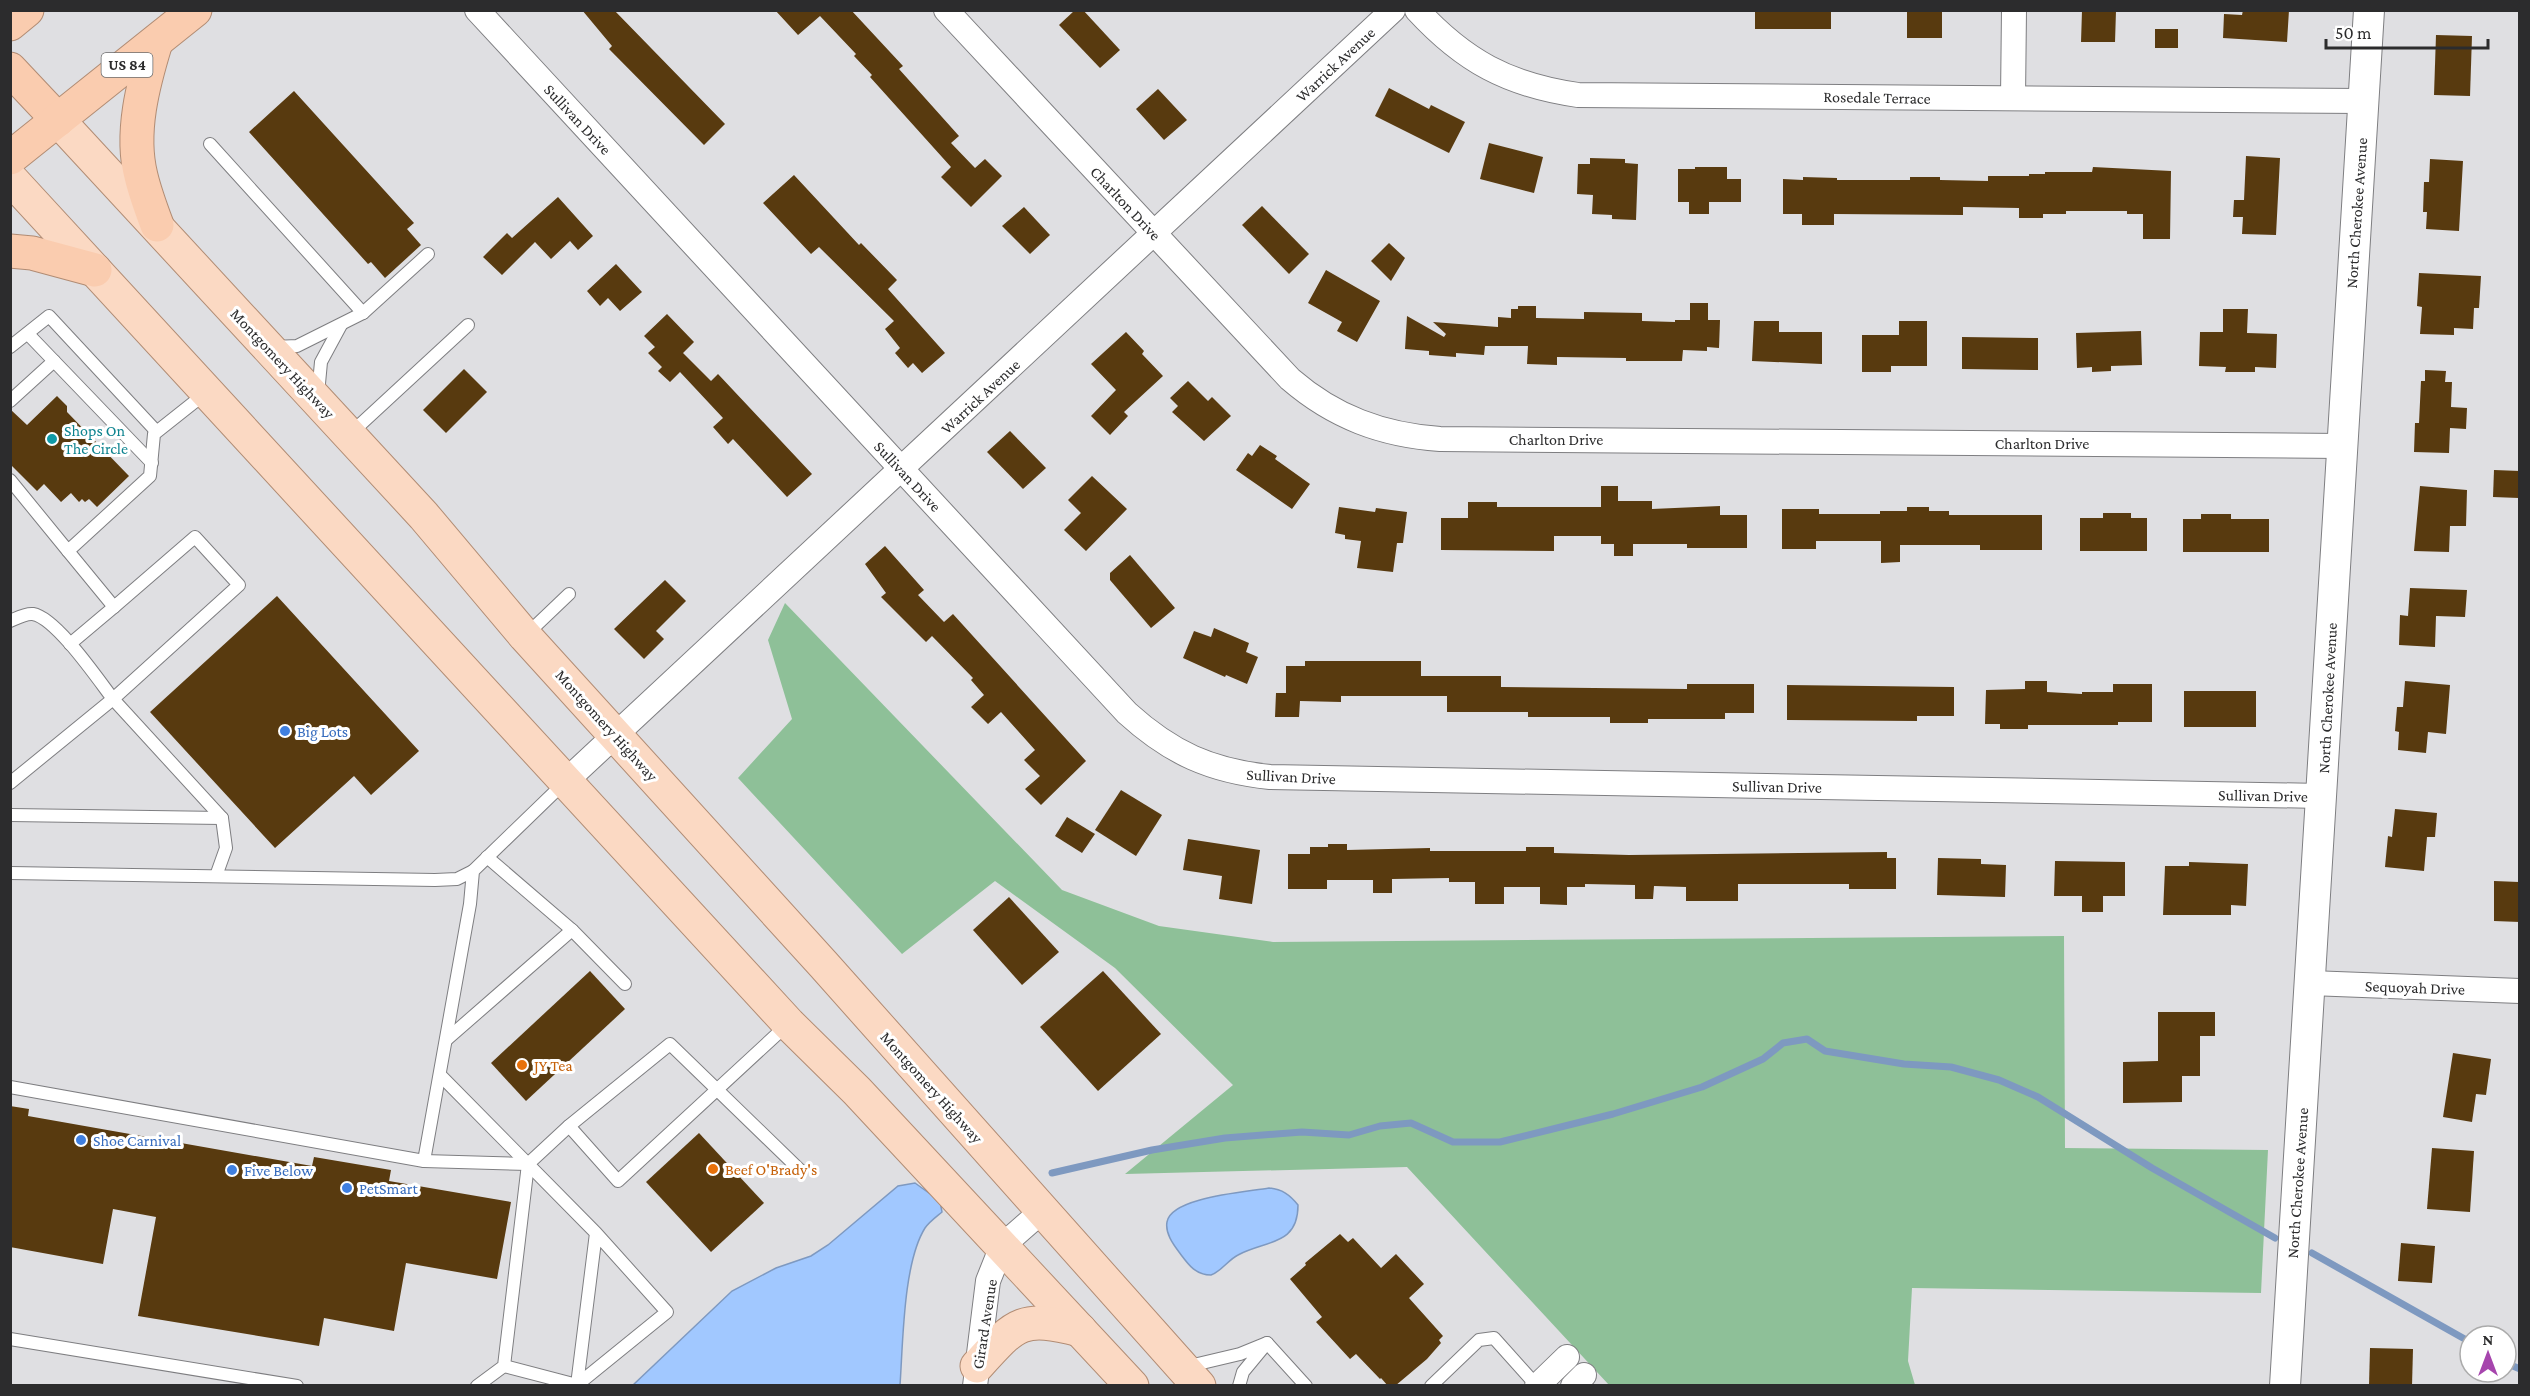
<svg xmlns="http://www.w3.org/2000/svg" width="2530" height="1396" font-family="'Crimson Pro',serif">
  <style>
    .green { fill: #8ec098 }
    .water { fill: #a1c8ff; stroke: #7e99c0; stroke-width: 1.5 }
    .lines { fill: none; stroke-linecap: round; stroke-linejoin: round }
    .stream { stroke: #7e99c0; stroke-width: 7 }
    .building { fill: #583a0f }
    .service-casing { stroke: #7e7e81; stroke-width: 14 }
    .minor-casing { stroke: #7e7e81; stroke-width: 26 }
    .tertiary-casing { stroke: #7e7e81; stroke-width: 32 }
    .primary-casing { stroke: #b18c74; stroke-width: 35 }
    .trunk-casing { stroke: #b18c74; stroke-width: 35 }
    .service { stroke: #fff; stroke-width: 12 }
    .minor { stroke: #fff; stroke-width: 24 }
    .tertiary { stroke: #fff; stroke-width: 30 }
    .primary { stroke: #fbd9c3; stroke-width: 33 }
    .trunk { stroke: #faccaf; stroke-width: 33 }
    .culture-dot { fill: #0f9aa8; stroke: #fff; stroke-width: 2 }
    .shop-dot { fill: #3f7fe0; stroke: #fff; stroke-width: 2 }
    .food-dot { fill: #e8710a; stroke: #fff; stroke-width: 2 }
    .labels { text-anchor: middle; stroke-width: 6; stroke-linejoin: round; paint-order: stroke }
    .shield { fill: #fff; stroke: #6b6b6c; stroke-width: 1.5 }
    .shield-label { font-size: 15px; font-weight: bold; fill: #2c2c2d }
    .street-label { font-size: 16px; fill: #2c2c2d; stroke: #fff }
    .culture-label { font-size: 16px; fill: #0d838f; stroke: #fff; text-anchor: start }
    .shop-label { font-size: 16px; fill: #366cbe; stroke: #fff; text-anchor: start }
    .food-label { font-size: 16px; fill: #c56008; stroke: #fff; text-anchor: start }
  </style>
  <rect width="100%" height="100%" fill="#dfdfe2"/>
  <!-- green -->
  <polygon class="green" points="785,603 1062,890 1159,926 1273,942 2064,936 2065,1148 2268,1150 2261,1293 1912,1288 1908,1361 1915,1385 1609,1385 1407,1167 1125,1174 1233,1085 1115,968 995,881 902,954 738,778 792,719 768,640"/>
  <!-- water -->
  <g class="water">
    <path d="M915,1183l25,18 2,11c-6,5 -13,10 -17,16 -22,35 -22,116 -25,157l-268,1 100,-95 44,-23 35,-12 17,-11 70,-59z"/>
    <path d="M1269,1188c13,1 21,7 29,17 0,41 -32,35 -60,50 -10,5 -16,16 -27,20 -16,0 -23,-11 -32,-23 -6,-8 -14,-19 -12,-30 4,-25 81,-30 102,-34z"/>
  </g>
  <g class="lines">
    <!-- stream -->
    <g class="stream">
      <polyline points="1052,1173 1152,1150 1225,1138 1302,1132 1349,1135 1380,1126 1411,1123 1453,1142 1500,1142 1613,1114 1702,1087 1763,1059 1783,1043 1807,1039 1825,1051 1904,1064 1951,1067 1999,1080 2038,1097 2152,1168 2275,1238"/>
      <polyline points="2312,1253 2470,1342"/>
      <polyline points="2506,1363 2520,1369"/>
    </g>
  </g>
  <!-- building -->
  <g class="building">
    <polygon points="582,10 614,10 725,124 704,145 609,49 612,46"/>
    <polygon points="775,10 851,10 903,66 899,69 959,136 951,143 975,168 985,159 1002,176 971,207 941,177 951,167 870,77 872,75 854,56 856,54 820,16 798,35"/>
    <polygon points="1075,10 1083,10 1120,50 1100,68 1059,25"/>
    <rect x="1755" y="10" width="76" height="19"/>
    <rect x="1907" y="10" width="35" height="28"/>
    <polygon points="2082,10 2116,10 2115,42 2081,42"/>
    <polygon points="2243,10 2289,10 2287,42 2223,38 2224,14 2242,15"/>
    <rect x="2155" y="29" width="23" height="19"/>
    <polygon points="2436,35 2472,36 2470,96 2434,95"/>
    <polygon points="1389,88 1429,109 1431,105 1465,122 1449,153 1375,116"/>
    <polygon points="1158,89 1187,120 1164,140 1136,109"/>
    <polygon points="294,91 414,223 407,229 421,245 385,278 371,262 368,264 249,132"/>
    <polygon points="1489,143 1543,157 1534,193 1480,179"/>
    <polygon points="2246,156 2280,158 2276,235 2242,234 2243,217 2233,217 2234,200 2244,200"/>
    <polygon points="1590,158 1625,159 1625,163 1638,164 1636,220 1612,219 1612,215 1592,214 1593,195 1577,194 1578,164 1590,164"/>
    <polygon points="2430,159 2463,161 2459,231 2426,229 2427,212 2423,212 2424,182 2429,182"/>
    <polygon points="1695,167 1727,167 1727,179 1741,179 1741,202 1709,202 1709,214 1689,214 1689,202 1678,202 1678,169 1695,169"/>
    <polygon points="2093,167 2171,171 2170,239 2143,239 2143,214 2127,214 2127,211 2066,211 2066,214 2043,214 2043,218 2019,218 2019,208 1963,207 1963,215 1834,214 1834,225 1802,225 1802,214 1783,214 1783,179 1803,180 1803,177 1837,178 1837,180 1910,180 1910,177 1940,177 1940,180 1988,181 1988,176 2029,176 2029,174 2045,174 2045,172 2092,172"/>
    <polygon points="794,175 859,245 861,243 897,280 888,289 945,353 922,373 913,363 908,368 895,353 900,348 885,329 894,321 819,247 811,254 763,203"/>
    <polygon points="558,197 593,236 578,250 570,241 551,259 535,242 502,275 483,257 507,233 512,238"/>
    <polygon points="1262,206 1309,254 1289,274 1242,225"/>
    <polygon points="1024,207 1050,235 1030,254 1002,226"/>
    <polygon points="1389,243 1405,258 1391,281 1371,261"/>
    <polygon points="616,264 642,292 620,311 608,298 600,306 587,291"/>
    <polygon points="1326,270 1380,301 1357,342 1337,331 1342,322 1308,303"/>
    <polygon points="2419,273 2481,276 2479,308 2474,308 2473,329 2454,328 2454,335 2420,334 2422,307 2417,306"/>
    <polygon points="1690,303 1708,303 1708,320 1720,320 1719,348 1707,347 1707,351 1683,350 1682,361 1626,361 1626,358 1557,357 1557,365 1527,364 1528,346 1485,346 1484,355 1456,353 1456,357 1429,355 1429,351 1405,349 1407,316 1444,337 1446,334 1433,322 1498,327 1498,317 1511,318 1511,309 1518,309 1518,306 1536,306 1536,318 1584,319 1584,312 1642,313 1642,321 1675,322 1675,320 1690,320"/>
    <polygon points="2223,309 2248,309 2247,333 2277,334 2276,368 2255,367 2255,372 2225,372 2226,367 2199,366 2200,332 2223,332"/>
    <polygon points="667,314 694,342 683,353 711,381 718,374 812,474 787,497 733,439 728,444 713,427 723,418 680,372 670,382 658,371 662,367 648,353 655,347 644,336"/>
    <polygon points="1754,321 1779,321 1779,332 1822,332 1822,364 1752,361"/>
    <polygon points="1899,321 1927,321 1927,366 1891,366 1891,372 1862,372 1862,335 1899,335"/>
    <polygon points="2141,331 2142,365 2111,366 2111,371 2092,372 2092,367 2077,368 2076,333"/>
    <polygon points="1126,332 1144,351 1142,354 1163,376 1124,412 1128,416 1110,435 1091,416 1116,390 1091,364"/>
    <polygon points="1962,337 2038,338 2038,370 1962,369"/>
    <polygon points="464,369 487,392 446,433 423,410"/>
    <polygon points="2425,370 2446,371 2445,382 2452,382 2451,407 2467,408 2466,429 2450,428 2449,453 2414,452 2415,423 2419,423 2421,381 2425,381"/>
    <polygon points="1188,381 1208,401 1212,397 1231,416 1204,441 1172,412 1178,406 1170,398"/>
    <polygon points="57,396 67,406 67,412 129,476 97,507 89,499 85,502 82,499 79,502 71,493 61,502 44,484 37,491 10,464 10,409 27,425"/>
    <polygon points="1010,431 1046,468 1023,489 987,452"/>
    <polygon points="1260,445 1277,456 1275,459 1310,484 1292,509 1236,470 1248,453 1252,456"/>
    <polygon points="2494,470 2520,471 2519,498 2493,497"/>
    <polygon points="1092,476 1127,509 1086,551 1064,530 1081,513 1068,500"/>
    <polygon points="1601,486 1618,486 1618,501 1652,501 1652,509 1720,506 1720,515 1747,515 1747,548 1687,548 1687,544 1633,544 1633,556 1614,556 1614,544 1601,544 1601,536 1554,536 1554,551 1441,550 1441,518 1468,518 1468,502 1497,502 1497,507 1601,507"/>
    <polygon points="2420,486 2467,490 2466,526 2450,526 2449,552 2414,551"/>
    <polygon points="1339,507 1375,512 1376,508 1407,512 1403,543 1397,543 1393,572 1357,568 1361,541 1345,539 1345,535 1335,533"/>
    <polygon points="1907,507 1929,507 1929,511 1949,511 1949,515 2042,515 2042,550 1980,550 1980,545 1900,545 1900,562 1881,563 1881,541 1816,541 1816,549 1782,549 1782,509 1819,509 1819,514 1880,514 1880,511 1907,511"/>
    <polygon points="2103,513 2131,513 2131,518 2147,518 2147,551 2080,551 2080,518 2103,518"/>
    <polygon points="2201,514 2231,514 2231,519 2269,519 2269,552 2183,552 2183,519 2201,519"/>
    <polygon points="885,546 924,590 918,595 944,622 953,614 1086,761 1041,805 1025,789 1040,776 1024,760 1035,750 1001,712 988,724 971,707 984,695 971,680 973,678 932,636 926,642 881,597 886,593 865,564"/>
    <polygon points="1130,555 1175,608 1151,628 1110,580 1110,573"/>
    <polygon points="665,580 686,601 656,631 664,639 644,659 614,629"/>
    <polygon points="2410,588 2467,590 2465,617 2436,616 2435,647 2399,645 2400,615 2408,616"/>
    <polygon points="277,596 419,751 371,795 354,776 275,848 150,712"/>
    <polygon points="1214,628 1249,643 1246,652 1258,657 1247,684 1226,675 1225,677 1183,658 1194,631 1211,637"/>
    <polygon points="1305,661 1421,661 1421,676 1501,676 1501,687 1687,689 1687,684 1754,684 1754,713 1725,713 1725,719 1648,719 1648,723 1610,723 1610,717 1528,717 1528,712 1447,712 1447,696 1341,696 1341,702 1300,701 1299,717 1275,717 1276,693 1286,693 1286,666 1305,666"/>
    <polygon points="2025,681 2047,681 2047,692 2082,694 2082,692 2113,692 2113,684 2152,684 2152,722 2118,722 2118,725 2028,725 2028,729 2000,729 2000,724 1985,724 1986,690 2025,689"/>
    <polygon points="2405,681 2450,685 2446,734 2428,732 2426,753 2398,750 2399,732 2395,731 2397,707 2403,707"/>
    <polygon points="1787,685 1954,687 1954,716 1917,716 1917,721 1787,720"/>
    <rect x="2184" y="691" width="72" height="36"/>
    <polygon points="1121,790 1162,815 1136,856 1095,830"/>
    <polygon points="2395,809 2437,813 2435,837 2427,837 2424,871 2385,867 2388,836 2392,837"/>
    <polygon points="1067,817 1095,834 1082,853 1055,836"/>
    <polygon points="1188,839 1260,850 1252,904 1219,899 1222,876 1183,870"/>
    <polygon points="1328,844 1347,844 1347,850 1430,848 1430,851 1526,851 1526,847 1554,847 1554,853 1629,855 1887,852 1887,858 1896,858 1896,889 1849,889 1849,884 1738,884 1738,901 1686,901 1686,887 1654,886 1653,899 1635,899 1635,885 1585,884 1585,887 1567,887 1567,905 1540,904 1540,887 1504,887 1504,904 1475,904 1475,882 1449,882 1449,878 1392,879 1392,893 1373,893 1373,880 1327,880 1327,889 1288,889 1288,854 1310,854 1310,847 1328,847"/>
    <polygon points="1938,858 1981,859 1981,864 2006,865 2005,897 1937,895"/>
    <polygon points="2055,861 2125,862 2125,896 2103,896 2103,912 2082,912 2082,896 2054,896"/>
    <polygon points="2189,862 2248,864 2246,906 2231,905 2231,915 2163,915 2165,866 2189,866"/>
    <polygon points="2494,881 2519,882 2520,922 2494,921"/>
    <polygon points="1009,897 1059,952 1022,985 973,930"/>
    <polygon points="590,971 625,1009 526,1101 491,1063"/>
    <polygon points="1103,971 1161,1034 1098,1091 1040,1027"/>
    <polygon points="2158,1012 2215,1012 2215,1036 2200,1036 2200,1076 2182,1076 2182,1102 2123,1103 2123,1062 2158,1061"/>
    <polygon points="2453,1053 2491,1059 2486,1095 2476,1094 2472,1122 2443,1117"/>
    <polygon points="10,1106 29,1109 28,1116 312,1166 314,1157 391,1170 389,1181 511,1202 497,1279 406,1263 394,1331 324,1318 319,1346 138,1316 156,1217 113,1209 103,1264 10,1247"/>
    <polygon points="699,1133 764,1203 711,1252 646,1182"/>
    <polygon points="2432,1148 2474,1151 2470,1212 2427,1209"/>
    <polygon points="1340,1234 1348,1242 1353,1238 1381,1268 1396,1254 1424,1284 1409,1298 1443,1336 1439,1340 1441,1343 1427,1359 1395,1386 1388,1386 1381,1378 1380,1379 1356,1354 1350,1359 1316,1322 1322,1317 1290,1279 1306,1265 1305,1263"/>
    <polygon points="2401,1243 2435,1246 2432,1283 2398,1281"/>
    <polygon points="2370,1348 2413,1349 2412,1386 2369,1386"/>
  </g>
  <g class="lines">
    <defs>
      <g id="service">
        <polyline points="210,144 363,313"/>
        <polyline points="28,334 152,463"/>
        <polyline points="10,347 49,316 156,431"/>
        <polyline points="274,347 297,346 363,313 428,254"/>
        <polyline points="318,394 321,362 341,325"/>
        <polyline points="10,401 54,361"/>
        <polyline points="350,434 468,325"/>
        <polyline points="10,480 68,551 150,476 154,434 207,392"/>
        <polyline points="68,551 114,607 195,537 239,585 113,699 222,818 226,848 216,876"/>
        <path d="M10,621c7,-3 16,-8 23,-7 23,4 64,64 80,85l-103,84"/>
        <polyline points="526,635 569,594"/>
        <polyline points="70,644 114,607"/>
        <polyline points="10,815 222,818"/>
        <polyline points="487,857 572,930 625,984"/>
        <polyline points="10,873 435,880 457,879 473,871"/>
        <polyline points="446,1040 572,930"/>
        <polyline points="440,1075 596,1233 667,1312 577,1385 596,1233"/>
        <polyline points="10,1087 424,1161 470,904 473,871 565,782"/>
        <polyline points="569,1126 618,1181 788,1024"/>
        <polyline points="424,1161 528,1164 569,1126 670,1044 801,1171"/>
        <polyline points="10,1339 297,1386"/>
        <polyline points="1267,1343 1306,1386"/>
        <polyline points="504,1366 577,1385"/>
        <polyline points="1185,1367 1240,1354 1267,1343 1243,1372 1239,1386"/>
        <polyline points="477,1386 504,1366 528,1164"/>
        <polyline points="1431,1386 1479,1340 1494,1338 1537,1386"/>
      </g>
      <g id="minor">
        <path d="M477,10l650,703c44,40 84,58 143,64l1051,19"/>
        <path d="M946,10l344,369c44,38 92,56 150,60l902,7"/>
        <path d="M1417,10c47,51 91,75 161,85l785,6"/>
        <polyline points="2013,98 2014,10"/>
        <polyline points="566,781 1393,10"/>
        <polyline points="2310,983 2520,991"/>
        <polyline points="975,1386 988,1281 1002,1246 1042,1211"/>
        <polyline points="1537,1386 1567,1357"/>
        <polyline points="1573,1386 1584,1375"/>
      </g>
      <polyline id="tertiary" points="2285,1386 2369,10"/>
      <g id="primary">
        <polyline points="58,120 424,516 525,636 823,964 1199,1386"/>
        <polyline points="10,178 789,1024 857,1091 1132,1386"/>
        <path d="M977,1366c39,-43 44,-51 103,-36"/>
      </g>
      <g id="trunk">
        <polyline points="10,24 27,10"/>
        <path d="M156,42c-13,42 -26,91 -15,134 4,17 10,33 16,49"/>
        <polyline points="10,69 58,120"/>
        <polyline points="10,158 195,10"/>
        <polyline points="10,251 32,253 95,270"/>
      </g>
    </defs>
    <!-- service casing -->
    <use href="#service" class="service-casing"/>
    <!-- minor casing -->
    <use href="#minor" class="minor-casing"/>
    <!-- tertiary casing -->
    <use href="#tertiary" class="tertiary-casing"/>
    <!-- primary casing -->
    <use href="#primary" class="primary-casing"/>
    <!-- trunk casing -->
    <use href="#trunk" class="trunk-casing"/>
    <!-- service -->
    <use href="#service" class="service"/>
    <!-- minor -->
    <use href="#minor" class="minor"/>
    <!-- tertiary -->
    <use href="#tertiary" class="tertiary"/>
    <!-- primary -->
    <use href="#primary" class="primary"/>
    <!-- trunk -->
    <use href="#trunk" class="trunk"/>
  </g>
  <!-- markers -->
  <circle class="culture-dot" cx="52" cy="439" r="6"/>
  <g class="shop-dot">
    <circle cx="285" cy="731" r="6"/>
    <circle cx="81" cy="1140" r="6"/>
    <circle cx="232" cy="1170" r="6"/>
    <circle cx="347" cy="1188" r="6"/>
  </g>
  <g class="food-dot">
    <circle cx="522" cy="1065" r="6"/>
    <circle cx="713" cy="1169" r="6"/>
  </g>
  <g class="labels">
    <!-- shield labels -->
    <rect class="shield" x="101.5" y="53" width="51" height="24" rx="4.5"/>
    <g class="shield-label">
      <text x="127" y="70">US 84</text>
    </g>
    <!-- street labels -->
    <g class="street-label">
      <text transform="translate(1335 64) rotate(-43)" y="6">Warrick Avenue</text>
      <text transform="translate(1877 97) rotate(1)" y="6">Rosedale Terrace</text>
      <text transform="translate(578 119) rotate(47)" y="6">Sullivan Drive</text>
      <text transform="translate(1126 203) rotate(47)" y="6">Charlton Drive</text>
      <text transform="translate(2356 213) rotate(-86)" y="6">North Cherokee Avenue</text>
      <text transform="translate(283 363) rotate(47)" y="6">Montgomery Highway</text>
      <text transform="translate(980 396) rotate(-43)" y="6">Warrick Avenue</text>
      <text x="1556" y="445">Charlton Drive</text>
      <text x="2042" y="449">Charlton Drive</text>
      <text transform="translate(908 476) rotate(47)" y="6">Sullivan Drive</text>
      <text transform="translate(2327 698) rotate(-87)" y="6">North Cherokee Avenue</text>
      <text transform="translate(607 725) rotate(48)" y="6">Montgomery Highway</text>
      <text transform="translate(1291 776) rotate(3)" y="6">Sullivan Drive</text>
      <text transform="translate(1777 786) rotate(1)" y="6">Sullivan Drive</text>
      <text transform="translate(2263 795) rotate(1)" y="6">Sullivan Drive</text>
      <text transform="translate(2415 987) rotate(2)" y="6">Sequoyah Drive</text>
      <text transform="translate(932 1087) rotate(48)" y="6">Montgomery Highway</text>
      <text transform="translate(2297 1183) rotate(-86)" y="6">North Cherokee Avenue</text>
      <text transform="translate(984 1324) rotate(-81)" y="6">Girard Avenue</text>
    </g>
    <!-- culture labels -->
    <g class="culture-label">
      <text x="64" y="436">Shops On<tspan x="64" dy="18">The Circle</tspan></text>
    </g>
    <!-- shop labels -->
    <g class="shop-label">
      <text x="297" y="737">Big Lots</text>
      <text x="93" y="1146">Shoe Carnival</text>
      <text x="244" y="1176">Five Below</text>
      <text x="359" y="1194">PetSmart</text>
    </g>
    <!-- food labels -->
    <g class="food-label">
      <text x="534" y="1071">JY Tea</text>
      <text x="725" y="1175">Beef O'Brady's</text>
    </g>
  </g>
  <!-- border -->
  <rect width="2530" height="1396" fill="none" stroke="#2c2c2d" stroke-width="24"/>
  <!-- north arrow -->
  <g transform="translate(2488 1354)"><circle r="28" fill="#ffffff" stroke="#ababab" stroke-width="1.5"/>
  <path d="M0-4.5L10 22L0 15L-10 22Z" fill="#a645ad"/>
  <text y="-9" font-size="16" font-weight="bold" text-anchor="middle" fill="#2c2c2d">N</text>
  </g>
  <!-- scale -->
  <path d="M2326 39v9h162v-9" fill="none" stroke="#2c2c2d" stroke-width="3"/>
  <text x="2335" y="39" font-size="18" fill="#2c2c2d" stroke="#ffffff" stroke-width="4.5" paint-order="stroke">50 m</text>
</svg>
